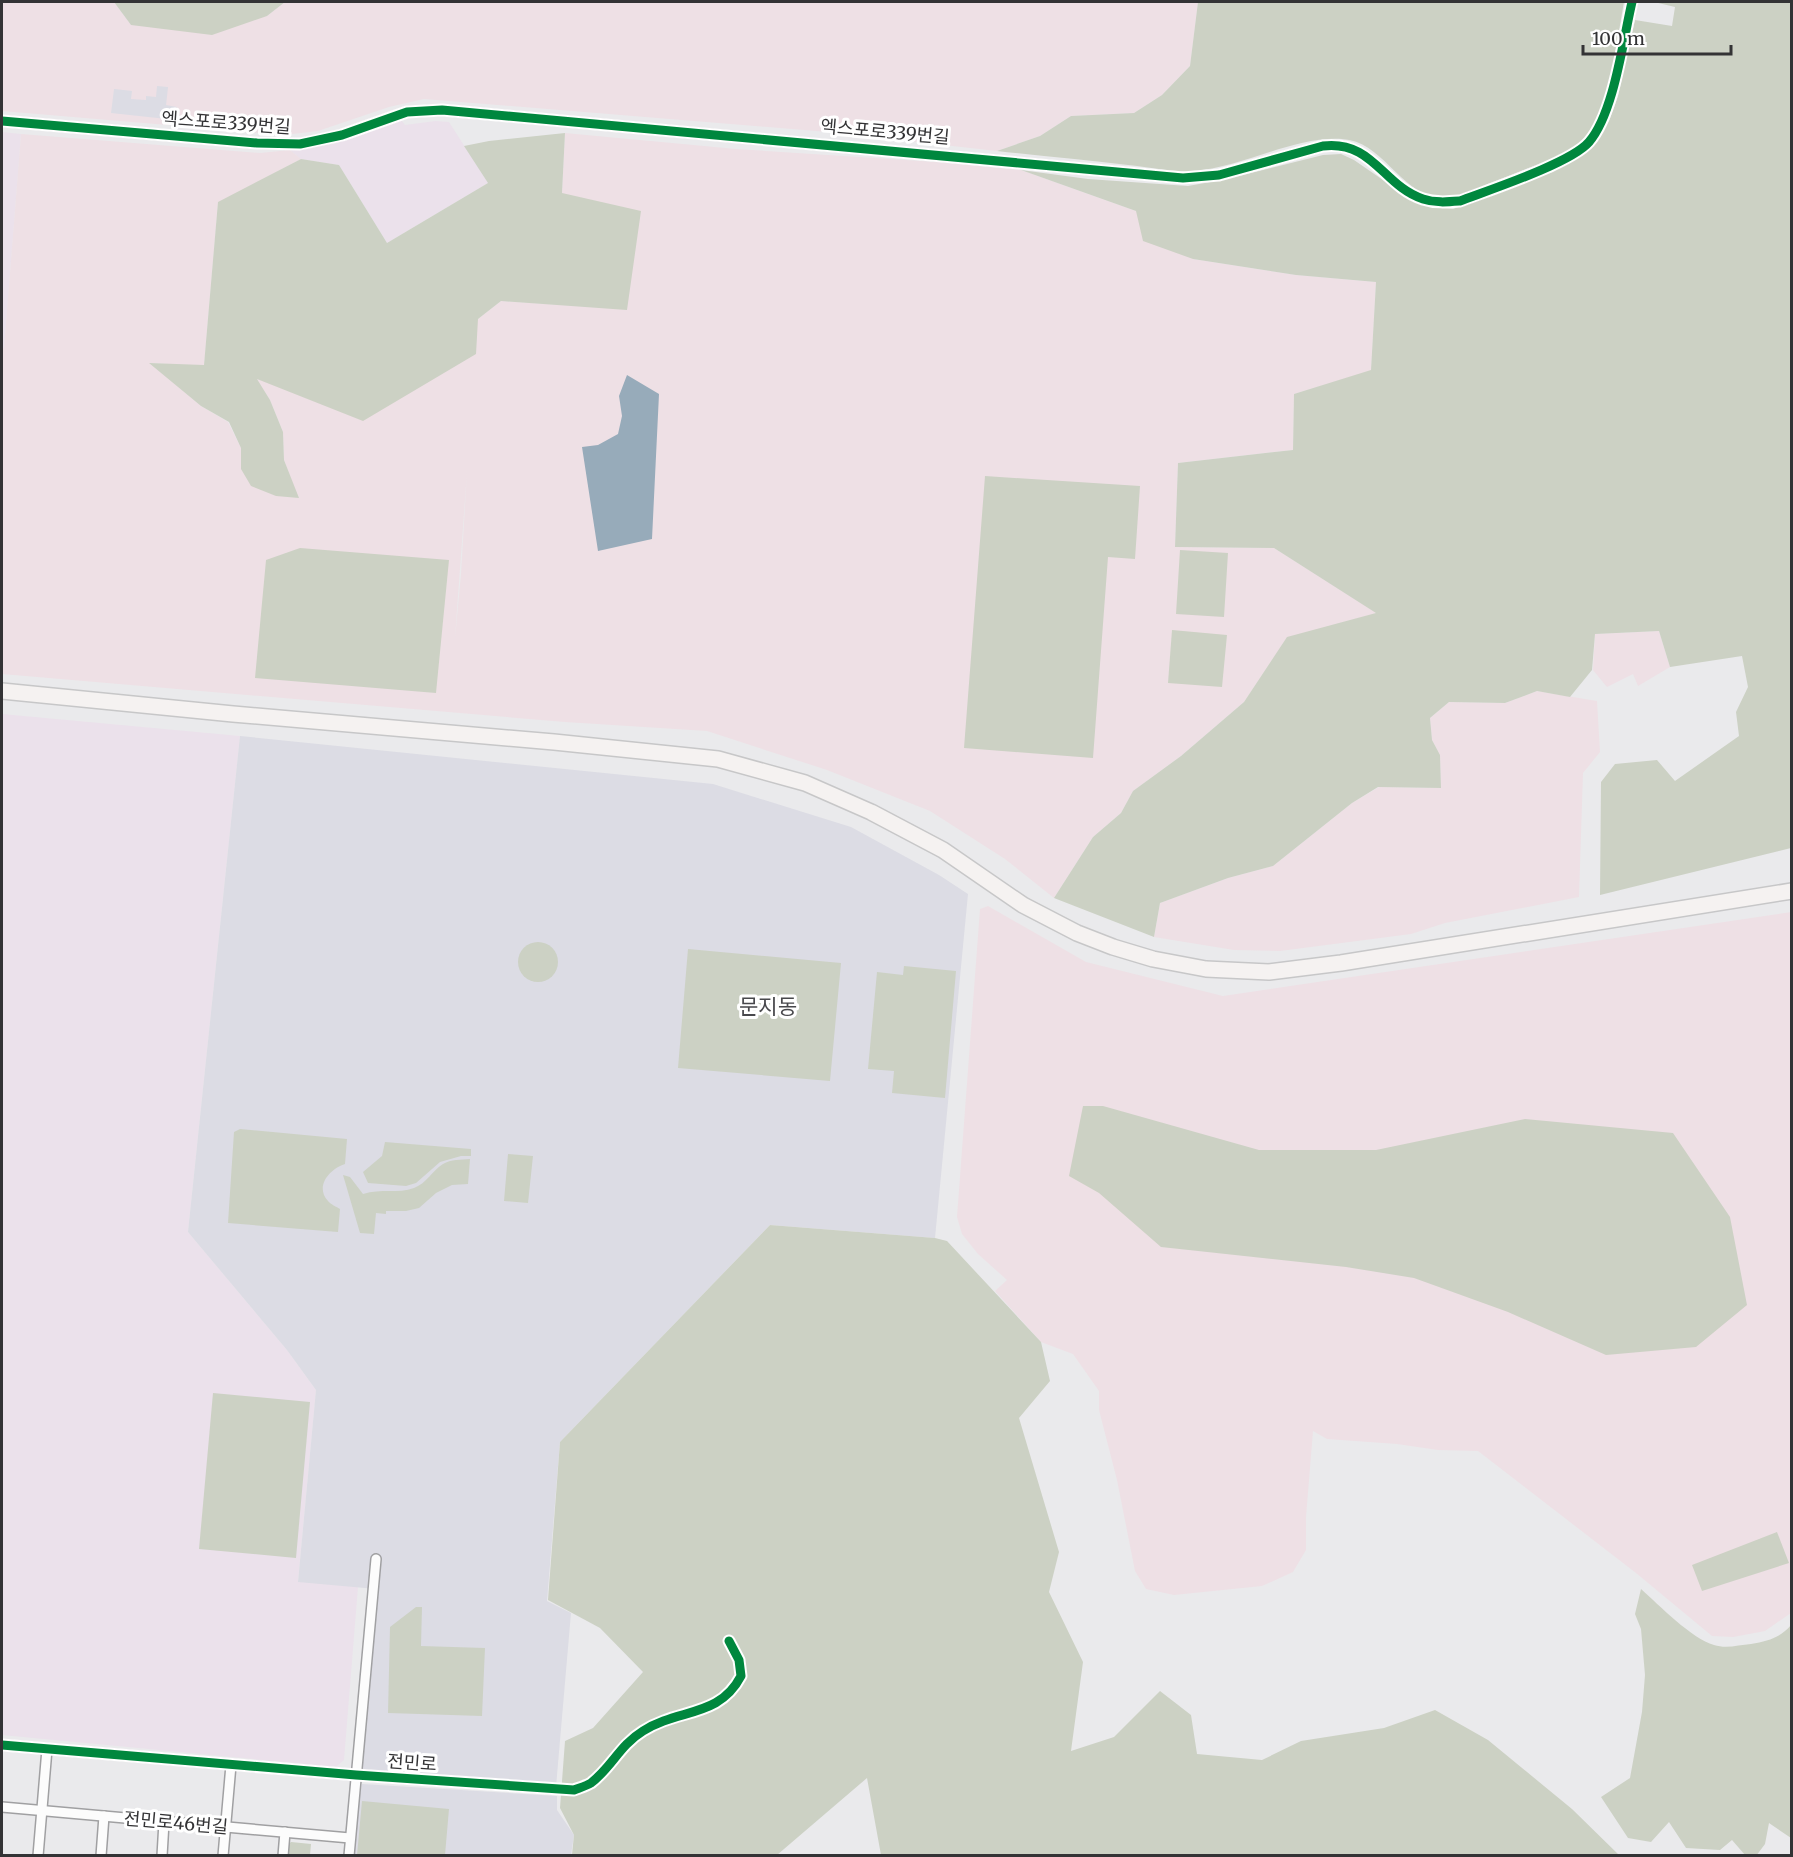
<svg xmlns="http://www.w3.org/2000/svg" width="1793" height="1857" font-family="Merriweather,'Noto Sans KR',serif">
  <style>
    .commercial { fill: #ebe1eb }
    .industrial { fill: #eee0e5; fill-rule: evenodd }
    .built { fill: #dcdce4 }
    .green { fill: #ccd1c4 }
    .water { fill: #97abba }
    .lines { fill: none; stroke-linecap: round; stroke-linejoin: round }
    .street-casing { stroke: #a0a0a2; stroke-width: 12 }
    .primary-casing { stroke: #c7c7c8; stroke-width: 18 }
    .street { stroke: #fcfcfc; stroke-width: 9 }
    .primary { stroke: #f5f2f1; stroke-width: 15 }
    .cycleway-casing { stroke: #fff; stroke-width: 13 }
    .cycleway { stroke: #00873e; stroke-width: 9 }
    .labels { text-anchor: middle; stroke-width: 6; stroke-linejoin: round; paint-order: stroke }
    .street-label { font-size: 18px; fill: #333335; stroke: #fff }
    .quarter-label { font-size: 21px; fill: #48484c; stroke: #fff }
  </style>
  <rect width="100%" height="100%" fill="#eaeaec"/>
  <!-- commercial -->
  <g class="commercial">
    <polygon points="401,120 405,125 436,121 449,122 488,183 387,243 339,165 301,159 290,150 334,144"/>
    <polygon points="2,132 21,134 4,349 2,348"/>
    <polygon points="2,714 240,736 188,1232 287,1350 316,1390 298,1581 358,1587 344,1760 336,1767 2,1735"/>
  </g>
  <!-- industrial -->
  <g class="industrial">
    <polygon points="2,2 114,2 131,25 267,16 285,2 1198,2 1190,66 1162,95 1134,113 1071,116 1040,136 997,151 828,132 424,99 389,107 318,131 284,135 2,111"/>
    <path d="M565,133l171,16 200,13 85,8 115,41 57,48 103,16 80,7 -5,89 -77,23 -1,56 -115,13 -3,84 99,1 103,65 -90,25 -43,64 -63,54 -48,35 -12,22 -28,24 -39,61 -49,-39 -75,-48 -103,-41 -120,-39 -142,-9 -563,-48v-326h2l17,-214 239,19 30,-3 11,9 -83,44 -14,163 -54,-3 51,43 27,16 13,26 1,21 56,29 -14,-38 -1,-28 -13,-32 -14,-22 222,-59 23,-18 126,8 -65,-116zM467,471l-6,103 -6,64 12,-166z"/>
    <polygon points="1659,631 1670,667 1638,686 1633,674 1607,687 1593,670 1595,634"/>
    <polygon points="1537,691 1597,701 1600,752 1583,773 1579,897 1445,923 1411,934 1280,951 1234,950 1154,937 1160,903 1228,878 1273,866 1352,803 1379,787 1441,788 1440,755 1432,740 1430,718 1449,702 1505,703"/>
    <polygon points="988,906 1086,962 1223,996 1791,912 1791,1613 1765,1631 1733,1637 1712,1636 1636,1573 1478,1451 1438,1450 1397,1444 1327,1439 1313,1431 1306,1517 1306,1550 1293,1572 1262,1586 1174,1595 1146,1589 1135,1571 1117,1480 1099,1410 1099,1391 1073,1354 1041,1342 995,1291 1007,1280 978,1254 962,1234 957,1217 980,909"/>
  </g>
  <!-- built -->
  <g class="built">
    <polygon points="157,86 168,87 166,105 177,107 176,120 111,113 114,89 132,91 131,99 146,100 146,96 156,97"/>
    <polygon points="240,736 713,784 851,827 939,875 968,894 935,1238 770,1225 560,1442 547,1601 571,1613 556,1787 369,1773 360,1770 376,1589 298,1582 316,1390 287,1350 188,1232"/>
    <polygon points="362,1784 557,1796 557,1810 574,1835 571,1855 349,1856 351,1836"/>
  </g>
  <!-- green -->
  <g class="green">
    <polygon points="114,2 285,2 267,16 212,35 131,25"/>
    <path d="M1198,2h426c-7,37 -15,116 -45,141 -4,4 -10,8 -15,11l-109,43c-5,0 -12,2 -18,1 -38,-7 -55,-57 -95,-59 -49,-3 -100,29 -150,32 -21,1 -43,-4 -64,-6 -44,-5 -87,-9 -131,-14l43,-15 31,-20 63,-3 28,-18 28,-29z"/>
    <polygon points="1654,2 1791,2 1791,848 1600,895 1601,782 1615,764 1657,760 1675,781 1739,736 1736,712 1748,687 1742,656 1670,667 1659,631 1595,634 1592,670 1570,697 1537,691 1505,703 1449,702 1430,718 1432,740 1440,755 1441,788 1378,787 1352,803 1273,866 1228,878 1160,903 1154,937 1054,898 1093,837 1121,813 1133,791 1181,756 1244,702 1287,637 1376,613 1274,548 1175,547 1178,463 1293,450 1294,394 1371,370 1376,282 1296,275 1193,259 1143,241 1136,211 1021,170 1088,179 1188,186 1227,179 1323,155 1341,154 1354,160 1412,200 1425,206 1453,209 1553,172 1581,156 1596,142 1609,121 1618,96 1635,20 1672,26 1675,7"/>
    <polygon points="565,133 562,193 641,211 627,310 501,301 478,319 476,354 363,421 257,379 270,400 283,432 284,460 299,498 276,496 251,486 241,469 241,448 229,422 201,406 149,363 204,365 218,202 301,159 339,165 387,243 488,183 464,146 489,141"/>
    <polygon points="985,476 1140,486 1135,559 1108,557 1093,758 964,748"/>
    <polygon points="300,548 449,560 436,693 255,678 266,560"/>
    <polygon points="1180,550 1228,553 1224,617 1176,614"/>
    <polygon points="1172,630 1227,635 1222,687 1168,683"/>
    <circle cx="538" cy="962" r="20"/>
    <polygon points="688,949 841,963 830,1081 678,1068"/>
    <polygon points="904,966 956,971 945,1098 892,1093 894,1071 868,1069 877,972 903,975"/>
    <polygon points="1083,1106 1103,1106 1259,1150 1376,1150 1525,1119 1673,1133 1730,1217 1747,1305 1696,1347 1606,1355 1508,1312 1414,1278 1346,1267 1161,1247 1099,1193 1069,1176"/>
    <path d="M240,1129l107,10 -2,25c-14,4 -31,22 -17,37 2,3 9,6 12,8l-2,23 -110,-9 6,-91z"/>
    <polygon points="385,1142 471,1149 471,1156 461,1156 440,1162 416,1183 406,1186 368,1183 363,1172 382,1156"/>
    <polygon points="508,1154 533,1156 528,1203 504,1201"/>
    <path d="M470,1159l-2,25 -16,1 -16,8 -17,15 -13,3h-20v3l-10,-1 -2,21 -14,-1 -17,-58 7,2 13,17c18,-6 35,0 51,-6 13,-5 18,-17 29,-24 8,-5 18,-4 27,-5z"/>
    <polygon points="770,1225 935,1238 947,1241 1041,1342 1050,1381 1019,1418 1059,1552 1049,1592 1083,1662 1071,1751 1114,1737 1160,1691 1191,1715 1197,1754 1262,1760 1301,1741 1384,1728 1435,1710 1488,1740 1572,1809 1619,1855 881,1855 867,1778 777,1855 572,1855 574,1835 560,1808 565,1741 593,1728 643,1672 600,1628 548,1600 560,1442"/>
    <polygon points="213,1393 310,1402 296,1558 199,1549"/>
    <polygon points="1777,1532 1789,1563 1702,1591 1692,1565"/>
    <path d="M1641,1589c18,16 51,50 73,56 12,4 25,0 37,-1 17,-3 29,-6 40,-19v213l-22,-15 -4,21 -9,12 -11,-1 -13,-15 -12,10 -34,-2 -17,-26 -18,20 -23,-4 -27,-41 29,-19 12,-66 3,-37 -4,-46 -6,-15z"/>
    <polygon points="416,1607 422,1607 421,1646 485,1648 482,1716 388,1713 390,1627"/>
    <polygon points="362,1801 449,1809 445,1855 357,1855"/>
    <polygon points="291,1842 311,1844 310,1855 284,1856 287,1846"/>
  </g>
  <!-- water -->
  <polygon class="water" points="627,375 659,394 652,539 598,551 582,447 598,445 618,434 622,416 619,396"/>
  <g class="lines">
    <defs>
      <g id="street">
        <path d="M2,121l255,22 43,1 42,-9 65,-23 35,-2 741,68 36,-3 104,-29c50,-6 60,40 100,53 12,4 24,3 37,2 29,-11 111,-38 129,-59 25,-29 34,-102 43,-140"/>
        <path d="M2,1745l354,30 218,15c5,-2 12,-4 17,-7 20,-15 29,-38 52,-52 36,-23 76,-13 98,-55l-2,-16 -10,-19"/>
        <polyline points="2,1807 350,1838"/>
        <polyline points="38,1856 47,1749"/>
        <polyline points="101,1856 104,1816"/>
        <polyline points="162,1856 164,1822"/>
        <polyline points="223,1856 231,1765"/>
        <polyline points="283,1856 285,1832"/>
        <polyline points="349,1856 376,1559"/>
      </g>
      <polyline id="primary" points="2,691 233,714 554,742 718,759 805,783 871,812 943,850 1023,905 1077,933 1113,947 1153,959 1206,969 1269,972 1341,963 1792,891"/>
    </defs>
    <!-- street casing -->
    <use href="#street" class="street-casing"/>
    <!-- primary casing -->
    <use href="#primary" class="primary-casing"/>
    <!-- street -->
    <use href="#street" class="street"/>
    <!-- primary -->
    <use href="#primary" class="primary"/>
    <defs>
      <g id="cycleway">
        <path d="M2,121l255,22 43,1 42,-9 65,-23 35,-2 741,68 36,-3 104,-29c50,-6 60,40 100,53 12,4 24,3 37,2 29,-11 111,-38 129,-59 25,-29 34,-102 43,-140"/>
        <path d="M2,1745l354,30 218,15c5,-2 12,-4 17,-7 20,-15 29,-38 52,-52 36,-23 76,-13 98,-55l-2,-16 -10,-19"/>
      </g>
    </defs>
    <!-- cycleway casing -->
    <use href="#cycleway" class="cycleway-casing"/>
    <!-- cycleway -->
    <use href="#cycleway" class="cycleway"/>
  </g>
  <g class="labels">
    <!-- street labels -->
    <g class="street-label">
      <text transform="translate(226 123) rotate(4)" y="6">엑스포로339번길</text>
      <text transform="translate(885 132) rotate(5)" y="6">엑스포로339번길</text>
      <text transform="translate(412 1763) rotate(4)" y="6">전민로</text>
      <text transform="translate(176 1823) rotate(5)" y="6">전민로46번길</text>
    </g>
    <!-- quarter labels -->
    <g class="quarter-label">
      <text x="768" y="1014">문지동</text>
    </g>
  </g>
  <!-- border -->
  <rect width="1793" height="1857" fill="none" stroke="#333335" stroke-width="6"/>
  <!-- scale -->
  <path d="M1583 45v9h148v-9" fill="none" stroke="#333335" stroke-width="3"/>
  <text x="1592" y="45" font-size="18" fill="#333335" stroke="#ffffff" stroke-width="4.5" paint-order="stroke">100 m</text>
</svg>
